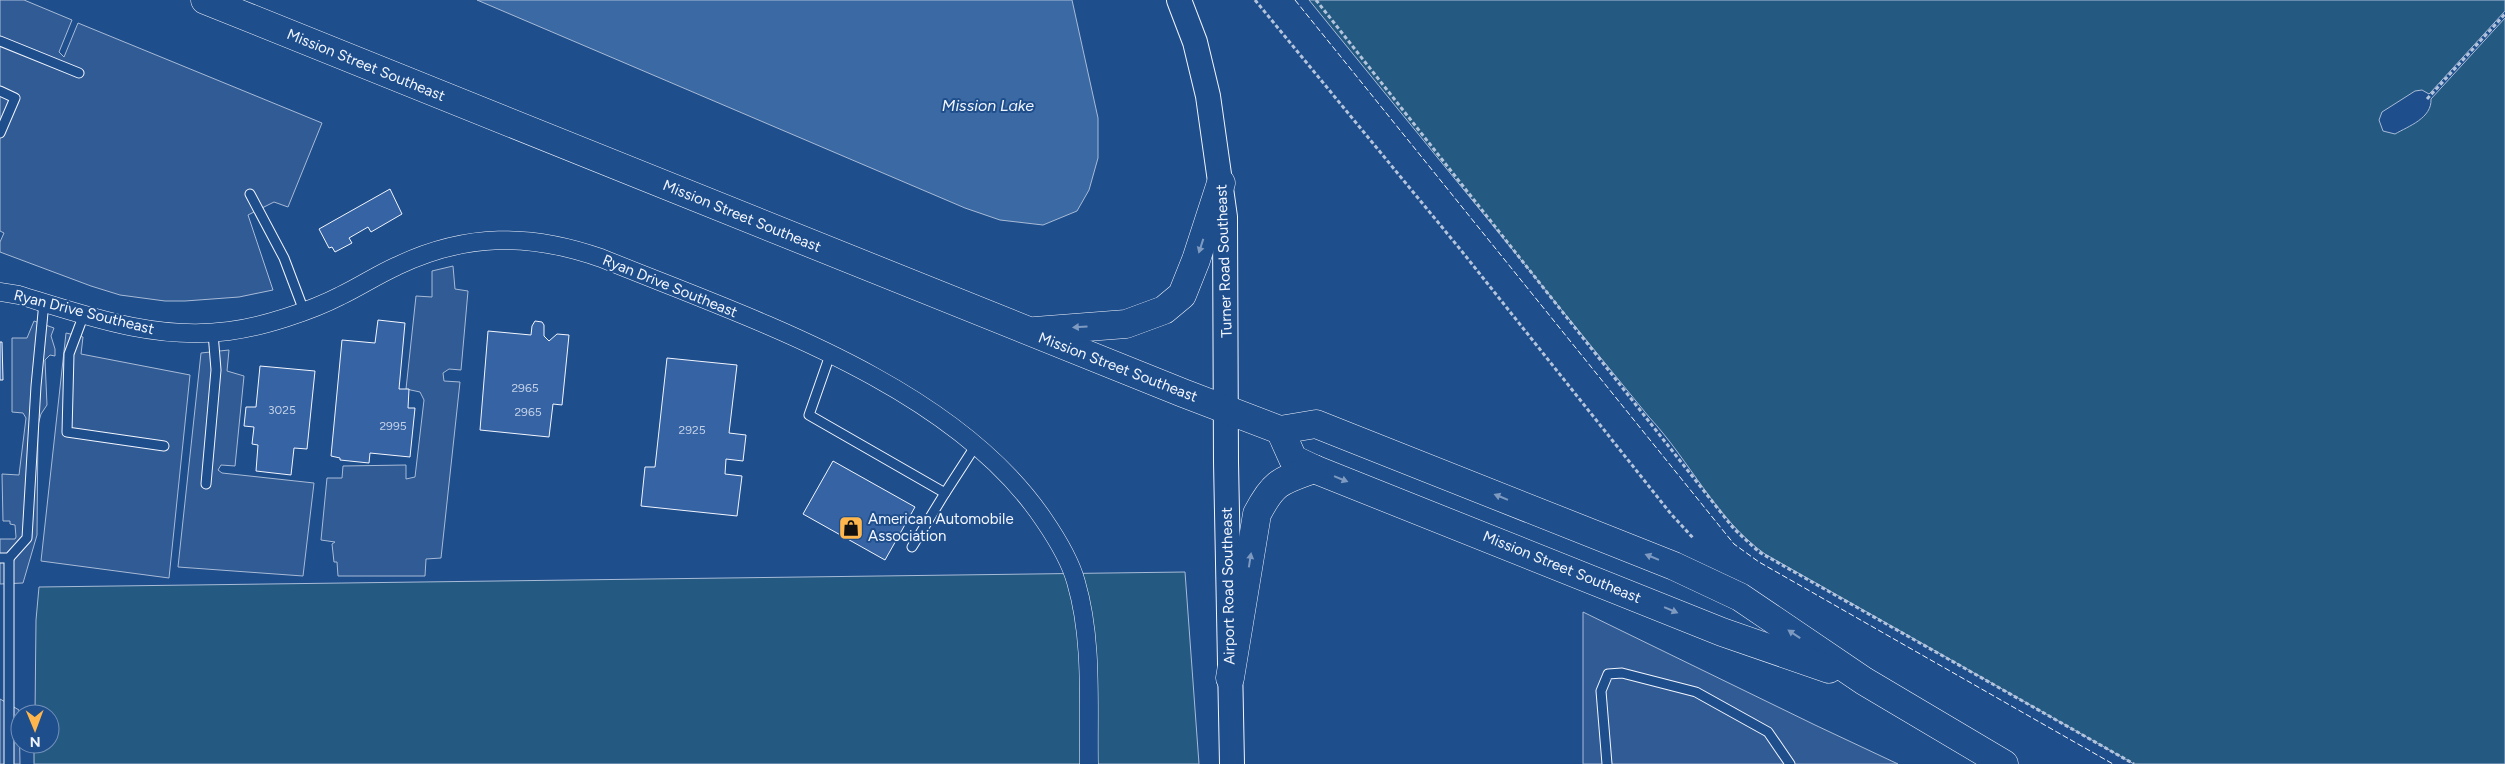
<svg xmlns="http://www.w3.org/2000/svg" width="2505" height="764" font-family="Figtree,sans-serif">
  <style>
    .green { fill: #245a82; stroke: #a8bbd7 }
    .parking { fill: #305b95; stroke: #a8bbd7 }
    .water { fill: #3b69a3; stroke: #a8bbd7 }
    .building { fill: #3563a3; stroke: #f2f6ff }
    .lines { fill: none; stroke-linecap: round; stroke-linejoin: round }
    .lane-casing { stroke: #f2f6ff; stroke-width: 11 }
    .street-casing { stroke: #f2f6ff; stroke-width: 19 }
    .secondary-casing { stroke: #f2f6ff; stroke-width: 26 }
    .highway-casing { stroke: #f2f6ff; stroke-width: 29 }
    .path { stroke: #b3c4dc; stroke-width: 3; stroke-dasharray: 4 2.5; stroke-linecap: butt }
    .lane { stroke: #1f4e8c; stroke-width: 9 }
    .street { stroke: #1f4e8c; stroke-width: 18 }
    .secondary { stroke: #1f4e8c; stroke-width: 24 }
    .highway { stroke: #1f4e8c; stroke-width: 28 }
    .fence { stroke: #f2f6ff; stroke-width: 1; stroke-dasharray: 6 2.5; stroke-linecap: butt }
    .oneway { fill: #7e9ac0 }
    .labels { text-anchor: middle; stroke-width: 4; stroke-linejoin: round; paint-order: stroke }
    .number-label { font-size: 12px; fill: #c3d1e8 }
    .street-label { font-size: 15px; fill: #f2f6ff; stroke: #1f4e8c }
    .poi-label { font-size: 15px; fill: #f2f6ff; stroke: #1f4e8c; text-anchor: start }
    .water-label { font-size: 16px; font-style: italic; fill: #f2f6ff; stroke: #1f4e8c }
  </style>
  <rect width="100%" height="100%" fill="#1f4e8c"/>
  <!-- green -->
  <g class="green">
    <path d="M1309,0h1196v11l-74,81 -2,2 -7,-4 -7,1 -33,21 -3,8 4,11 12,3c14,-8 37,-16 36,-35l74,-81v746h-371l-369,-210c-49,-35 -75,-93 -116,-137z"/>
    <polygon points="1185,572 1199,764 34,764 34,744 50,744 50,714 35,714 36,620 39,587"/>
  </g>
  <!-- parking -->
  <g class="parking">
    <polygon points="0,0 24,0 72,20 59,52 64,57 78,23 322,123 288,207 274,202 248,215 273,290 239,297 185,301 165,301 120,295 91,286 0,252 0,242 4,233 0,231"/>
    <polygon points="453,266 455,289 468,291 461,370 449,369 443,373 444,381 460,382 441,558 426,559 425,576 338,576 337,562 334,562 332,544 335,542 321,540 327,478 342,478 343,466 406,465 406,479 415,477 424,400 420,392 406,389 416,296 432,297 432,271"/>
    <polygon points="34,321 54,328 51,336 55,349 55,356 50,355 45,360 47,405 41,414 38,425 37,535 23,583 0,584 0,539 15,539 16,537 15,525 10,524 10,521 3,521 2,474 19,475 26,418 23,413 12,412 12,338 27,338"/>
    <polygon points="66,333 83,337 81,354 190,375 169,578 41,561"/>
    <polygon points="229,350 227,371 244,376 235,466 221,465 218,470 222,473 314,483 303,576 178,567 201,353"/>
    <polygon points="1583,612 1815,725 1898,764 1583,764"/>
    <polygon points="0,699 19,710 20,764 0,764"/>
  </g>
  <!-- water -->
  <polygon class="water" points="477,0 1072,0 1098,118 1098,158 1089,190 1077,211 1043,225 1000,220 965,208"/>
  <!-- building -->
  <g class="building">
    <polygon points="390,189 402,214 371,232 368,227 349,238 352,243 335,252 332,247 329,248 319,229"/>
    <polygon points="378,320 405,323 399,389 409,389 408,408 415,408 410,457 370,453 369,463 340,460 340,458 331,456 342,340 375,343"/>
    <polygon points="535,321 542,322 544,325 544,336 549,341 557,334 569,335 562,405 553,404 549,437 480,430 488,331 531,335 532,326"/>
    <polygon points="0,342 2,342 3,380 0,380"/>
    <polygon points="667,358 737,365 729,433 746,435 743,461 726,459 725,474 742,476 737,516 641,506 645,467 655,467"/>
    <polygon points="260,366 315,371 307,449 294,448 291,475 256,471 258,445 252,444 254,427 244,426 246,407 256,407"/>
    <polygon points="833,461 915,507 885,560 803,514"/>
  </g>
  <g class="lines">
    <defs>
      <g id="lane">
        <polyline points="0,41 79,73"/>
        <polyline points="0,91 15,98 0,133"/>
        <polyline points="250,194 284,258 304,311"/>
        <polyline points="84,314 69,354 67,432 164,446"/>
        <polyline points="830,355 809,415 945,493 976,445"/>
        <polyline points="206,484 216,370 213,333"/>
        <polyline points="912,547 945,493"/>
        <polyline points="0,558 9,558 27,538 36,386 44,302"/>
        <polyline points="9,764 9,558"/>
        <polyline points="1607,764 1601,691 1608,674 1622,673 1696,692 1768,732 1790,764"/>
      </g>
      <path id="street" d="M0,292l19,3c68,21 137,46 210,36 33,-4 82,-20 111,-35 19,-9 37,-21 57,-30 69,-33 133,-33 204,-8 147,60 352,126 443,262 13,19 26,40 32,62 17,58 12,122 13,182"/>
      <polyline id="secondary" points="1179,0 1195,42 1208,96 1225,217 1226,462 1232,764"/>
      <g id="highway">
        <polyline points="205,0 1183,393 1280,430 1316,424 1674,566 1740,597 1864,681 2004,764"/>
        <polyline points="1035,331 1126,324 1164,310 1182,295 1196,260 1221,183"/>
        <polyline points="1280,430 1293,459 1314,469 1722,632 1829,669"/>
        <path d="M1230,678l27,-164c17,-33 24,-33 57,-45"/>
      </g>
    </defs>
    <!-- lane casing -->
    <use href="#lane" class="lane-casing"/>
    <!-- street casing -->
    <use href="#street" class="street-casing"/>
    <!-- secondary casing -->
    <use href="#secondary" class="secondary-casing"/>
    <!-- highway casing -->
    <use href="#highway" class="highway-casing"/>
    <!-- path -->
    <g class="path">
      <polyline points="1255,0 1460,249 1671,514 1694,539"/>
      <polyline points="1316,0 1734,529 1759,552 2134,764"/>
      <polyline points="2427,99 2505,14"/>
    </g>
    <!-- lane -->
    <use href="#lane" class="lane"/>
    <!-- street -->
    <use href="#street" class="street"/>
    <!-- secondary -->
    <use href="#secondary" class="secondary"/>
    <!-- highway -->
    <use href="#highway" class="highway"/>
    <!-- fence -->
    <polyline class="fence" points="1295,0 1734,544 1759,562 2113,764"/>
  </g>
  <!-- one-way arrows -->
  <defs><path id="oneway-solid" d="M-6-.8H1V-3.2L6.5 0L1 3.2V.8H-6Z" transform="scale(1.25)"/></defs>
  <g class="oneway">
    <use href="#oneway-solid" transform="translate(1201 246) rotate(108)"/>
    <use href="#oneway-solid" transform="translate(1080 327) rotate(176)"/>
    <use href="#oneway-solid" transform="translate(1341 479) rotate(22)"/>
    <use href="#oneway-solid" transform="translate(1501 497) rotate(-158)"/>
    <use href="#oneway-solid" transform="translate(1652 557) rotate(-158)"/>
    <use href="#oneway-solid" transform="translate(1250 560) rotate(-81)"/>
    <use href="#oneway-solid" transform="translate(1671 610) rotate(23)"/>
    <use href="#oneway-solid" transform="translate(1794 634) rotate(-146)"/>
  </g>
  <!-- icons -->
  <defs>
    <symbol id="shop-square" viewBox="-11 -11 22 22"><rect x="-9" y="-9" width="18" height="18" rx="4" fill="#ffb74d" stroke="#1f4e8c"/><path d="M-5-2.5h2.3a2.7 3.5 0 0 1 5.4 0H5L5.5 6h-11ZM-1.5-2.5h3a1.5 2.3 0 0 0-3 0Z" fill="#111"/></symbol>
  </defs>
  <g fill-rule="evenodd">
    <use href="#shop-square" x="837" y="514" width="28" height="28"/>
  </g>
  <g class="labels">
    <!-- number labels -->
    <g class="number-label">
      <text x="525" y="392">2965</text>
      <text x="282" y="414">3025</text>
      <text x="528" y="416">2965</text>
      <text x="393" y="430">2995</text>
      <text x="692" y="434">2925</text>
    </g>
    <!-- street labels -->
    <g class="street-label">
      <text transform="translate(366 65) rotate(22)" y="5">Mission Street Southeast</text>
      <text transform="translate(742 216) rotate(22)" y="5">Mission Street Southeast</text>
      <text transform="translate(1224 261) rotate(-92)" y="5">Turner Road Southeast</text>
      <text transform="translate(670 286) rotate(22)" y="5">Ryan Drive Southeast</text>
      <text transform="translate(84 312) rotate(14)" y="5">Ryan Drive Southeast</text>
      <text transform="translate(1118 367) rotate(21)" y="5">Mission Street Southeast</text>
      <text transform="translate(1562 567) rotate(22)" y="5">Mission Street Southeast</text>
      <text transform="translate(1228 586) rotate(-91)" y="5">Airport Road Southeast</text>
    </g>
    <!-- poi labels -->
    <g class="poi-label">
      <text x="868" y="524">American Automobile<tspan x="868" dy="17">Association</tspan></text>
    </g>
    <!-- water labels -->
    <g class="water-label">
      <text x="988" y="111">Mission Lake</text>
    </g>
  </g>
  <!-- north arrow -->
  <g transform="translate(35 729) rotate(179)"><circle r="24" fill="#1f4e8c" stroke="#7391ba"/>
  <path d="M0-4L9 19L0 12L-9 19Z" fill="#ffb74d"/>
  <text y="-8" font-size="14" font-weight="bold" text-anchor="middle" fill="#f2f6ff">N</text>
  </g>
</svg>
